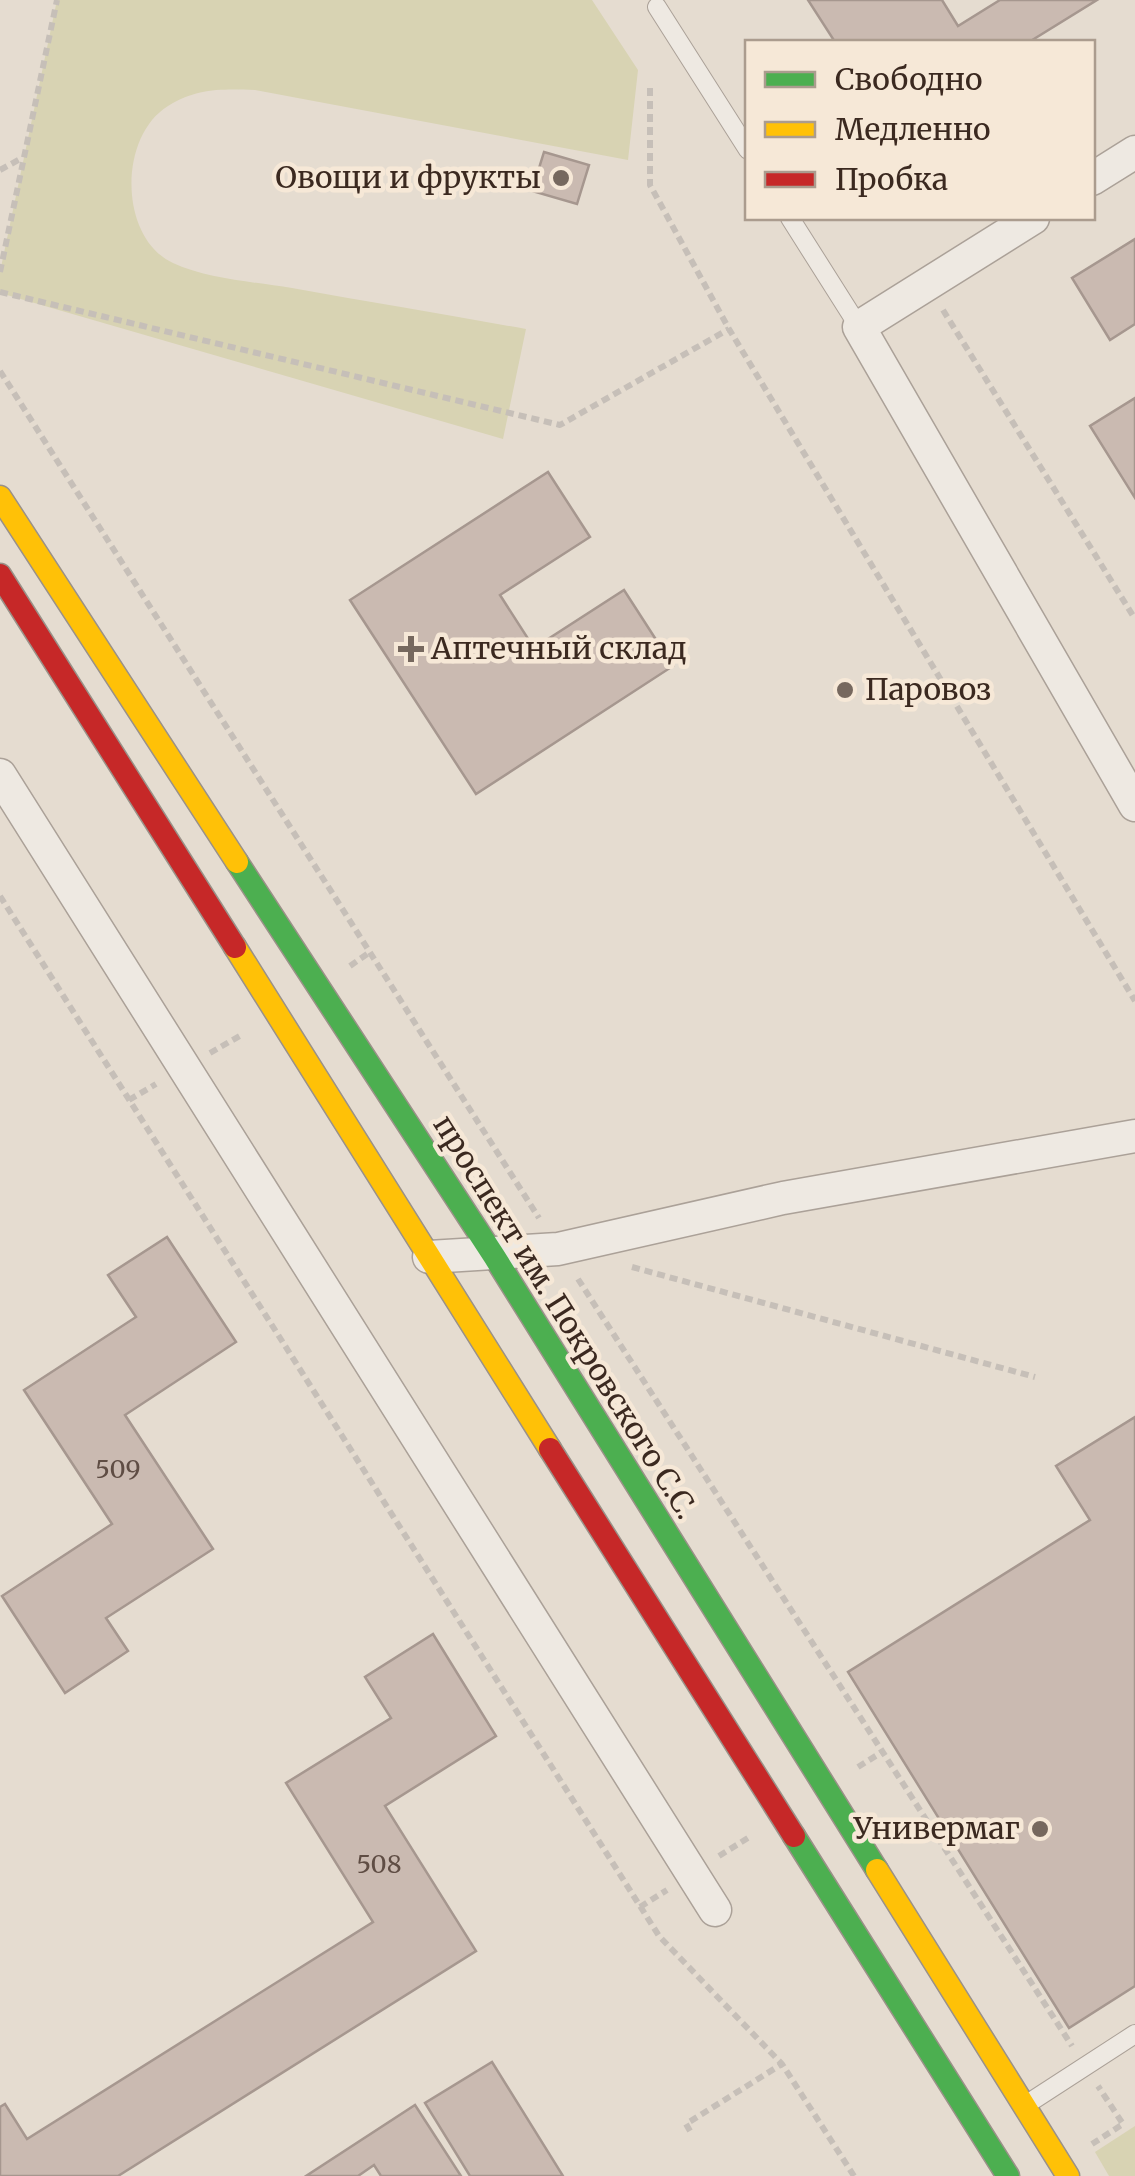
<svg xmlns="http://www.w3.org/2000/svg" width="1135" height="2176" font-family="Merriweather,serif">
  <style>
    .green { fill: #d8d3b3 }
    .building { fill: #cabab1; stroke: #a6978f; stroke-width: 2.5 }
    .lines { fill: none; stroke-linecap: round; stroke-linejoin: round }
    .lane-casing { stroke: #aba198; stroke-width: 20 }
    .street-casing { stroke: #aba198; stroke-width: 35 }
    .fast-casing { stroke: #9a9188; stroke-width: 25 }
    .slow-casing { stroke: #9a9188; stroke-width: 25 }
    .jam-casing { stroke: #9a9188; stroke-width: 25 }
    .path { stroke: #c6bfb8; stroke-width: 6; stroke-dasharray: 8 5; stroke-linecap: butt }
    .lane { stroke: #eee9e2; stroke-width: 18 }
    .street { stroke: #eee9e2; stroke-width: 32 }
    .fast { stroke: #4caf50; stroke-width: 22 }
    .slow { stroke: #ffc107; stroke-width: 22 }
    .jam { stroke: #c62828; stroke-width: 22 }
    .poi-dot { fill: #76685e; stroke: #f6e8d7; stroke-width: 4 }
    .labels { text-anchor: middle; stroke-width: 9; stroke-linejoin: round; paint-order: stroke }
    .number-label { font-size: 25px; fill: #5f4d44 }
    .poi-label { font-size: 30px; fill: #3b2920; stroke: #f6e8d7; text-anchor: end }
    .street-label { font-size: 30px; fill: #3b2920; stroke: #f6e8d7 }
  </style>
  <rect width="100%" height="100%" fill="#e5dcd0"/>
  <!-- green -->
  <g class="green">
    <path d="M57,0h535l46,70 -10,90 -373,-70c-34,-1 -58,-2 -87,16 -50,31 -49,132 5,157 35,16 82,19 119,25 78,14 156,27 234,41l-23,110 -503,-146v-21z"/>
    <polygon points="1135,2126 1135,2176 1109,2176 1095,2152"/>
  </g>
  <!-- building -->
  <g class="building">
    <polygon points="808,0 942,0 958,26 1000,0 1097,0 1029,42 835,42"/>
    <polygon points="544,152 589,165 577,204 532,191"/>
    <polygon points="1135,239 1135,324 1110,340 1072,278"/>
    <polygon points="1135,398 1135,498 1090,426"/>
    <polygon points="548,472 590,537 500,595 534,648 624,590 673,666 476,794 350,600"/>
    <polygon points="167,1237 236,1342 125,1415 213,1549 106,1618 128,1651 65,1693 2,1596 112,1524 24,1390 136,1317 108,1275"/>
    <polygon points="1135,1417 1135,1986 1069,2028 848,1672 1090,1520 1056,1466"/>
    <polygon points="433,1634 496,1736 385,1806 476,1951 118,2176 0,2176 0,2107 5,2104 27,2139 373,1922 286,1783 391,1718 365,1677"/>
    <polygon points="492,2062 563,2176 470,2176 425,2103"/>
    <polygon points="415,2105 461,2176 381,2176 374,2165 358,2176 306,2176"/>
  </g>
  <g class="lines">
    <defs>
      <g id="lane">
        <polyline points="657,7 748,150"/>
        <polyline points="790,218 859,327"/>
        <polyline points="1024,2106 1135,2034"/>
      </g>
      <g id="street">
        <polyline points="1092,179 1135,152"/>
        <polyline points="1033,218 859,327 1135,805"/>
        <polyline points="0,775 715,1910"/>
        <polyline points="429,1257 558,1249 783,1198 1135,1136"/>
      </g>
      <g id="fast">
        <polyline points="237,862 494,1256 877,1870"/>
        <polyline points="794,1836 1008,2176"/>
      </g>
      <g id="slow">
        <polyline points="0,497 237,862"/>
        <polyline points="235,947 550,1449"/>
        <polyline points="877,1870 1068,2176"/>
      </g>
      <g id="jam">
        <polyline points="0,575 235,947"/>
        <polyline points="550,1449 794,1836"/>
      </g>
    </defs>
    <!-- lane casing -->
    <use href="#lane" class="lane-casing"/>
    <!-- street casing -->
    <use href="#street" class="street-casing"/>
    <!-- fast casing -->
    <use href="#fast" class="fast-casing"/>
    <!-- slow casing -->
    <use href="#slow" class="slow-casing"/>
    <!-- jam casing -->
    <use href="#jam" class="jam-casing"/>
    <!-- path -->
    <g class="path">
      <polyline points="650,88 650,185 729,329 1135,1001"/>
      <polyline points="0,170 22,158"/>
      <polyline points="0,272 57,0"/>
      <polyline points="0,292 560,425 729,329"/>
      <polyline points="943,310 1135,619"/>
      <polyline points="0,371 539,1218"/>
      <polyline points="0,896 659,1936 782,2064 854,2176"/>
      <polyline points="350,966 370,952"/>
      <polyline points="210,1053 243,1034"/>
      <polyline points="129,1100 156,1084"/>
      <polyline points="632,1267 1035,1377"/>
      <polyline points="578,1279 1072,2046"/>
      <polyline points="858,1767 882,1752"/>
      <polyline points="719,1856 751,1836"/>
      <polyline points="640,1907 667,1890"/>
      <polyline points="690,2131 686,2124 782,2064"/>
      <polyline points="1092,2144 1123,2124 1098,2086"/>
    </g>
    <!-- lane -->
    <use href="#lane" class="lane"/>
    <!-- street -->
    <use href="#street" class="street"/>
    <!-- fast -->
    <use href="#fast" class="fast"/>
    <!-- slow -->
    <use href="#slow" class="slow"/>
    <!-- jam -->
    <use href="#jam" class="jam"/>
  </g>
  <!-- markers -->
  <g class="poi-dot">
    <circle cx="561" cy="178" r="10"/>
    <path d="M406 634h10v10h10v10h-10v10h-10v-10h-10v-10h10z"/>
    <circle cx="845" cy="690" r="10"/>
    <circle cx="1040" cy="1829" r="10"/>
  </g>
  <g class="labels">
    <!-- number labels -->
    <g class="number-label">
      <text x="118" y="1478">509</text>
      <text x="379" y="1873">508</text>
    </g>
    <!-- poi labels -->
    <g class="poi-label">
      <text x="541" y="188">Овощи и фрукты</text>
      <text x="431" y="659" text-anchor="start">Аптечный склад</text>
      <text x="865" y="700" text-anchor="start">Паровоз</text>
      <text x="1020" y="1839">Универмаг</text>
    </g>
    <!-- street labels -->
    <g class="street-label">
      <text transform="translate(565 1317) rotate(58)" y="10">проспект им. Покровского С.С.</text>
    </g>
  </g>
  <!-- legend -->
  <rect x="745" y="40" width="350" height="180" fill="#f6e8d7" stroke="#ab9c8e" stroke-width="2.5"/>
  <rect x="765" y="72" width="50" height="15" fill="#4caf50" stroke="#ab9c8e" stroke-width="2.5"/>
  <text x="835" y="90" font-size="30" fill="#3b2920">Свободно</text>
  <rect x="765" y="122" width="50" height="15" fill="#ffc107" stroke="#ab9c8e" stroke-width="2.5"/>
  <text x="835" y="140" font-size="30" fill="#3b2920">Медленно</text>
  <rect x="765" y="172" width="50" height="15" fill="#c62828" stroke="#ab9c8e" stroke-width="2.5"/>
  <text x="835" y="190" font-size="30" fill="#3b2920">Пробка</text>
</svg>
